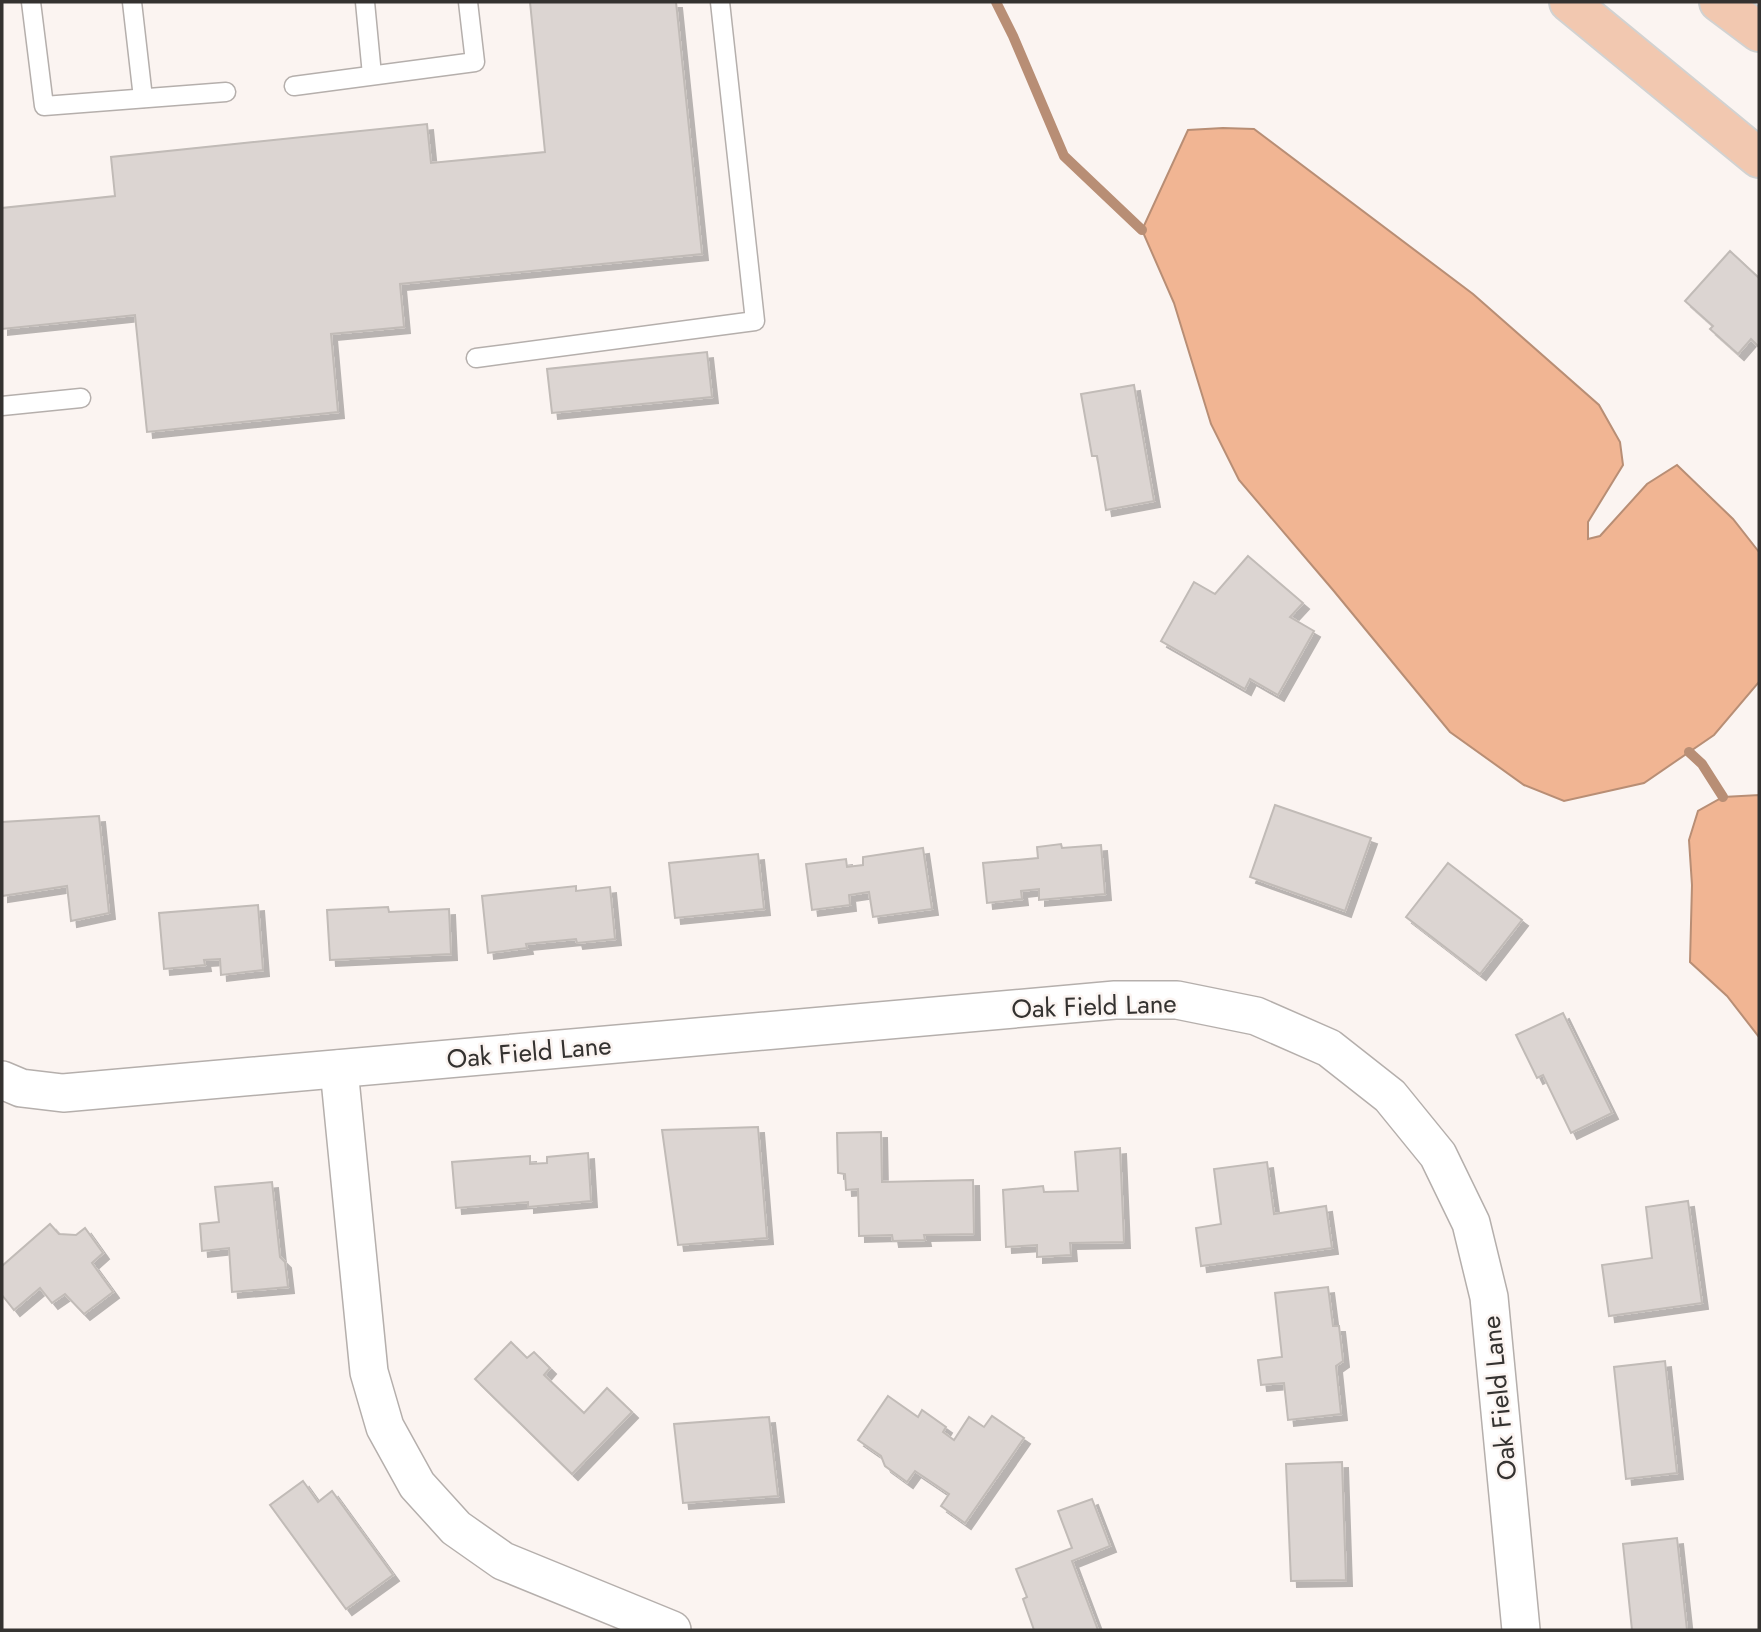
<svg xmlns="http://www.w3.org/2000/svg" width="1761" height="1632" font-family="Jost,sans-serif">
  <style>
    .water { fill: #f1b593; stroke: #b88e75; stroke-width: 2 }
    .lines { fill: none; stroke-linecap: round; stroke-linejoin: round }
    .stream { stroke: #b88e75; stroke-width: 10 }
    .building { fill: #dcd5d2; stroke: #c1bbb7; stroke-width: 2; filter: url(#shadow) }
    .service-casing { stroke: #b5afac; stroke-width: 21 }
    .minor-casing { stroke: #b5afac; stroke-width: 40 }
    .primary-casing { stroke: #d2d2d1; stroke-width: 42 }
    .service { stroke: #fff; stroke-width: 18 }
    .minor { stroke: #fff; stroke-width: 37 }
    .primary { stroke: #f2c8b0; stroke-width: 38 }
    .labels { text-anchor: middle; stroke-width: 5; stroke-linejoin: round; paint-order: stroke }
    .street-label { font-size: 26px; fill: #343230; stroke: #fbf4f1 }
  </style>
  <defs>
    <filter id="shadow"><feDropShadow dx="6" dy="6" stdDeviation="0" flood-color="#0004"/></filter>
  </defs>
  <rect width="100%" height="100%" fill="#fbf4f1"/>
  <!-- water -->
  <g class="water">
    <polygon points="1223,128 1254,129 1473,294 1599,405 1620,442 1623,465 1588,522 1588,539 1600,536 1647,484 1677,465 1733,519 1759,552 1759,682 1714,735 1644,783 1564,801 1524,785 1450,732 1333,590 1239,480 1211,424 1174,303 1142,230 1188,130"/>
    <polygon points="1759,795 1759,1037 1727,996 1690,962 1692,885 1689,840 1698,811 1723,797"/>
  </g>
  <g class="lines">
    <!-- stream -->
    <g class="stream">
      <polyline points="996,2 1013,36 1064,156 1142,230"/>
      <polyline points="1689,752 1702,764 1723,797"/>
    </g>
  </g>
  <!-- building -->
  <g class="building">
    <polygon points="530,2 676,2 702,254 400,284 404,327 331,334 338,412 147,432 135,315 2,329 2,208 115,196 111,157 427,124 431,163 545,152"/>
    <polygon points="1730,251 1759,278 1759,347 1751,339 1738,354 1710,329 1713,326 1685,301"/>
    <polygon points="707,352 712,397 552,413 547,369"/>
    <polygon points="1134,385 1154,501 1106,510 1097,456 1092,456 1081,394"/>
    <polygon points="1248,556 1303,603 1290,617 1314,631 1278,695 1250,679 1245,689 1161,641 1194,582 1215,594"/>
    <polygon points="1275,805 1371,838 1345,911 1250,877"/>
    <polygon points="99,816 109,913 71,921 67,886 2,896 2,822"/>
    <polygon points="1061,844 1062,848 1101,845 1105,894 1039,900 1039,889 1021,891 1022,899 987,903 983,863 1038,858 1037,847"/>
    <polygon points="923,848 932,909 873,917 869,892 849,895 850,905 812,910 806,864 846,859 847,867 863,865 863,857"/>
    <polygon points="758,854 764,909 675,918 669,863"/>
    <polygon points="1448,863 1522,920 1480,974 1406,917"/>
    <polygon points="576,886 576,891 610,887 615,939 577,943 576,939 526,944 527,948 488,953 482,896"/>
    <polygon points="258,905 263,970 221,975 220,959 204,960 205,965 164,969 159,913"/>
    <polygon points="388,907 389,912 449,909 451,954 330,960 327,910"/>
    <polygon points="1563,1013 1612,1113 1571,1133 1543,1075 1537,1078 1516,1035"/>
    <polygon points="758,1127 767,1238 678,1245 662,1130"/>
    <polygon points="881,1132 882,1182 973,1180 974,1234 924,1235 925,1240 893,1241 892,1235 859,1236 858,1189 846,1190 845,1174 838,1173 837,1133"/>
    <polygon points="1120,1148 1124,1242 1070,1243 1071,1255 1037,1257 1037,1245 1006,1247 1003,1190 1043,1186 1044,1192 1078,1191 1075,1152"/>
    <polygon points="588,1153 591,1201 528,1207 528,1202 456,1208 452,1162 530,1156 530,1164 547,1163 547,1157"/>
    <polygon points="1267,1162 1274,1214 1326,1206 1332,1248 1201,1266 1196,1228 1221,1224 1214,1169"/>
    <polygon points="272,1182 280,1257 285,1262 288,1287 232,1292 229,1248 202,1251 200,1224 219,1222 215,1187"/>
    <polygon points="1688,1201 1702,1303 1609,1316 1602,1265 1652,1258 1646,1207"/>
    <polygon points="50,1224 59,1234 76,1235 85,1228 103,1253 92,1263 113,1292 84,1314 65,1294 52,1303 40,1288 14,1310 2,1295 2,1266"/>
    <polygon points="1328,1287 1333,1326 1339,1326 1343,1361 1336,1366 1341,1414 1288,1420 1284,1383 1261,1385 1258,1360 1282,1357 1275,1293"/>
    <polygon points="511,1342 527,1358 534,1352 550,1368 544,1375 584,1413 607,1388 632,1412 572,1474 475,1379"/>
    <polygon points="1665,1361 1677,1473 1626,1479 1614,1367"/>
    <polygon points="888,1396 918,1417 922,1410 946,1427 943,1432 954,1440 969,1417 984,1427 992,1416 1024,1438 965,1523 941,1506 949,1494 915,1471 907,1482 885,1466 881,1456 858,1440"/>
    <polygon points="769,1417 778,1496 683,1503 674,1424"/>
    <polygon points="1342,1462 1346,1580 1291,1581 1286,1464"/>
    <polygon points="303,1481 318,1502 332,1491 393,1575 346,1609 270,1505"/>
    <polygon points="1092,1499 1110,1546 1072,1561 1098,1630 1034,1630 1023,1599 1027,1597 1016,1569 1072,1548 1058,1511"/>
    <polygon points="1677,1538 1687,1630 1632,1630 1623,1544"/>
  </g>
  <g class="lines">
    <defs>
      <g id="service">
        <polyline points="31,2 44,106 226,92"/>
        <polyline points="132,2 143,98"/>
        <polyline points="365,2 372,75"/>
        <polyline points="294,86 475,62 468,2"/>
        <polyline points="476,358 755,321 720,2"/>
        <polyline points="2,406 81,398"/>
      </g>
      <g id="minor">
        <polyline points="339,1069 369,1372 385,1427 417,1485 456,1528 503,1561 672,1630"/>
        <polyline points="2,1080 21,1088 63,1093 1115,1000 1177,1000 1256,1016 1329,1048 1390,1096 1438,1155 1471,1223 1489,1297 1521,1630"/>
      </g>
      <g id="primary">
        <polyline points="1569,2 1759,158"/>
        <polyline points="1719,2 1759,32"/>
      </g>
    </defs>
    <!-- service casing -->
    <use href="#service" class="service-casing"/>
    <!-- minor casing -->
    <use href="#minor" class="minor-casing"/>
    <!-- primary casing -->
    <use href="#primary" class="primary-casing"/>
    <!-- service -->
    <use href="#service" class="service"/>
    <!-- minor -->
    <use href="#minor" class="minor"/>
    <!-- primary -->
    <use href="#primary" class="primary"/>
  </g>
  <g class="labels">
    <!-- street labels -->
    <g class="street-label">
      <text transform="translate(1094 1006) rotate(-2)" y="9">Oak Field Lane</text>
      <text transform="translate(529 1052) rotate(-5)" y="9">Oak Field Lane</text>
      <text transform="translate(1499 1398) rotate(-96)" y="9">Oak Field Lane</text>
    </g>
  </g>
  <!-- border -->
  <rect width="1761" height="1632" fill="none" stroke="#343230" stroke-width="7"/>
</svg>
